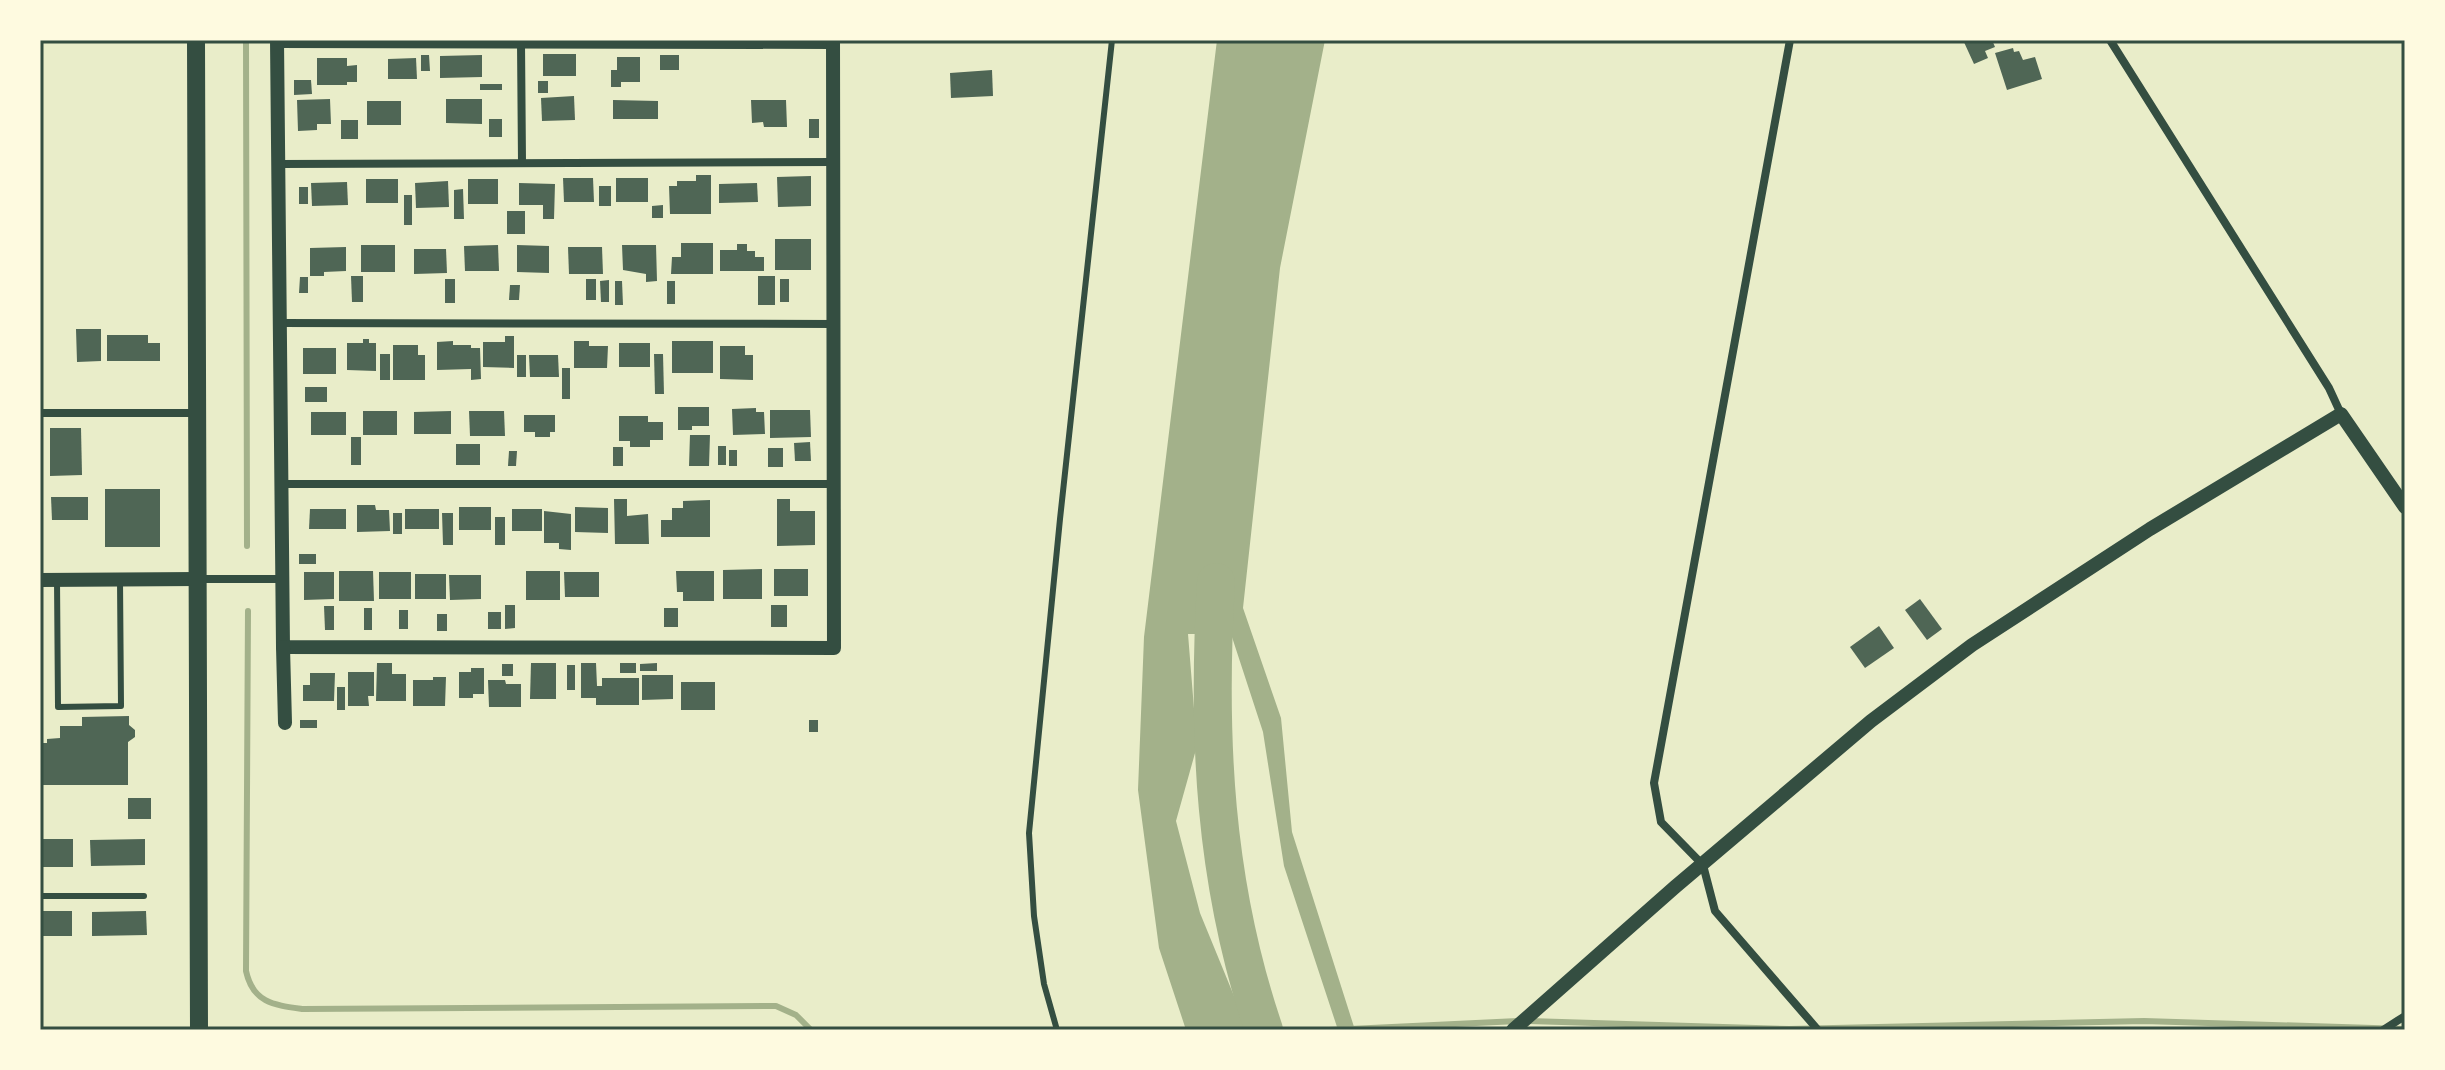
<svg xmlns="http://www.w3.org/2000/svg" width="2445" height="1070" font-family="'IBM Plex Sans',sans-serif">
  <style>
    .water { fill: #a3b18a }
    .lines { fill: none; stroke-linecap: round; stroke-linejoin: round }
    .stream { stroke: #a3b18a; stroke-width: 6 }
    .river { stroke: #a3b18a; stroke-width: 38 }
    .building { fill: #4f6655 }
    .service { stroke: #344e41; stroke-width: 6 }
    .minor { stroke: #344e41; stroke-width: 8 }
    .tertiary { stroke: #344e41; stroke-width: 14 }
    .trunk { stroke: #344e41; stroke-width: 18 }
    .neatline { fill: none; stroke: #344e41; stroke-width: 3 }
  </style>
  <rect width="100%" height="100%" fill="#e9edc9"/>
  <!-- water -->
  <polygon class="water" points="1217,40 1325,40 1280,268 1243,608 1281,718 1292,832 1355,1030 1338,1030 1284,866 1263,732 1231,634 1188,634 1197,746 1176,821 1200,913 1248,1030 1186,1030 1159,948 1138,790 1144,637"/>
  <g class="lines">
    <!-- stream -->
    <g class="stream">
      <polyline points="246,40 247,546"/>
      <path d="M248,611l-2,360c7,32 28,34 57,38l473,-3 20,9 15,15"/>
      <polyline points="1529,1021 1789,1029 2144,1021 2405,1029"/>
      <polyline points="1329,1030 1518,1021"/>
    </g>
    <!-- river -->
    <path class="river" d="M1216,582c-9,154 -2,301 48,448"/>
  </g>
  <!-- building -->
  <g class="building">
    <polygon points="1963,40 1992,40 1995,47 1985,51 1988,58 1974,64"/>
    <polygon points="2013,48 2014,52 2019,51 2023,60 2035,57 2042,79 2007,90 1995,53"/>
    <rect x="543" y="54" width="33" height="22"/>
    <polygon points="421,55 429,55 430,71 421,71"/>
    <polygon points="482,55 482,77 440,78 440,56"/>
    <rect x="660" y="55" width="19" height="15"/>
    <polygon points="617,57 640,57 640,82 621,82 621,87 611,87 611,70 617,70"/>
    <polygon points="317,58 347,58 347,66 357,65 357,82 347,82 347,85 317,85"/>
    <polygon points="416,58 417,79 388,79 388,59"/>
    <polygon points="992,70 993,96 951,98 950,73"/>
    <polygon points="294,80 311,80 312,94 294,95"/>
    <rect x="538" y="81" width="10" height="12"/>
    <rect x="480" y="84" width="22" height="6"/>
    <polygon points="574,96 575,120 542,121 541,98"/>
    <polygon points="330,99 331,124 317,124 317,130 298,131 297,100"/>
    <polygon points="446,99 482,99 482,124 446,123"/>
    <polygon points="613,100 658,101 658,119 613,119"/>
    <polygon points="751,100 786,100 787,127 764,127 763,122 752,123"/>
    <rect x="367" y="101" width="34" height="24"/>
    <rect x="489" y="119" width="13" height="18"/>
    <rect x="809" y="119" width="10" height="19"/>
    <rect x="341" y="120" width="17" height="19"/>
    <polygon points="696,175 711,175 711,214 670,214 669,186 677,186 677,181 696,181"/>
    <polygon points="811,176 811,206 778,207 777,177"/>
    <polygon points="563,178 593,178 594,202 564,202"/>
    <rect x="616" y="178" width="32" height="24"/>
    <rect x="366" y="179" width="32" height="24"/>
    <rect x="468" y="179" width="30" height="25"/>
    <polygon points="448,181 449,207 416,208 415,183"/>
    <polygon points="347,182 348,205 312,206 311,183"/>
    <polygon points="519,183 555,184 554,219 543,219 543,205 519,205"/>
    <polygon points="757,183 758,202 719,203 719,184"/>
    <rect x="599" y="186" width="12" height="20"/>
    <rect x="299" y="187" width="9" height="17"/>
    <polygon points="463,189 464,219 454,219 454,190"/>
    <rect x="404" y="195" width="8" height="30"/>
    <polygon points="663,205 663,218 652,218 652,206"/>
    <rect x="507" y="211" width="18" height="23"/>
    <rect x="775" y="239" width="36" height="31"/>
    <polygon points="681,243 713,243 713,274 671,274 672,257 681,257"/>
    <polygon points="737,244 747,244 747,251 755,251 755,257 764,257 764,271 720,271 720,250 737,250"/>
    <rect x="361" y="245" width="34" height="27"/>
    <polygon points="498,245 499,271 465,271 464,246"/>
    <polygon points="517,245 549,246 549,273 517,272"/>
    <polygon points="622,245 656,245 657,281 646,282 646,274 623,270"/>
    <polygon points="346,247 346,271 324,272 324,276 310,276 310,248"/>
    <polygon points="568,247 602,247 603,274 569,274"/>
    <polygon points="414,249 446,249 447,273 414,274"/>
    <polygon points="351,276 363,276 363,302 352,302"/>
    <rect x="758" y="276" width="17" height="29"/>
    <polygon points="300,277 308,277 308,293 299,293"/>
    <rect x="445" y="279" width="10" height="24"/>
    <rect x="586" y="279" width="10" height="21"/>
    <rect x="780" y="279" width="9" height="23"/>
    <polygon points="609,280 609,302 601,302 600,281"/>
    <polygon points="615,281 622,281 623,305 615,305"/>
    <rect x="667" y="281" width="8" height="23"/>
    <polygon points="510,285 520,285 519,300 509,300"/>
    <polygon points="76,329 101,329 101,361 77,362"/>
    <polygon points="107,335 148,335 148,343 160,343 160,361 107,361"/>
    <polygon points="505,336 514,336 514,368 483,367 483,342 505,342"/>
    <polygon points="363,339 369,339 369,343 376,343 376,371 347,370 347,343 363,343"/>
    <polygon points="453,341 453,345 471,345 471,348 480,348 481,379 471,380 471,369 437,370 437,342"/>
    <polygon points="574,341 589,341 589,346 608,346 607,368 574,368"/>
    <rect x="672" y="341" width="41" height="32"/>
    <rect x="619" y="343" width="31" height="24"/>
    <polygon points="393,345 418,345 418,355 425,355 425,380 393,380"/>
    <polygon points="720,346 745,346 745,355 753,355 753,380 720,379"/>
    <rect x="303" y="348" width="33" height="26"/>
    <rect x="380" y="354" width="10" height="26"/>
    <polygon points="654,354 663,354 664,394 655,394"/>
    <rect x="517" y="355" width="9" height="22"/>
    <polygon points="529,355 558,355 559,377 530,377"/>
    <rect x="562" y="368" width="8" height="31"/>
    <rect x="305" y="387" width="22" height="15"/>
    <polygon points="678,407 709,407 709,426 692,426 692,430 678,430"/>
    <polygon points="756,408 756,412 764,412 765,434 733,435 732,409"/>
    <polygon points="770,410 810,410 811,437 770,438"/>
    <rect x="363" y="411" width="34" height="24"/>
    <polygon points="451,411 451,434 414,434 414,412"/>
    <polygon points="469,411 504,411 505,436 470,436"/>
    <rect x="311" y="412" width="35" height="23"/>
    <polygon points="524,415 555,415 555,432 550,432 550,437 535,437 535,432 524,432"/>
    <polygon points="619,416 648,416 648,422 663,422 663,440 650,440 650,447 630,447 630,441 619,441"/>
    <polygon points="50,428 81,428 82,475 50,476"/>
    <polygon points="690,435 710,435 709,466 689,466"/>
    <rect x="351" y="437" width="10" height="28"/>
    <polygon points="810,442 811,461 795,461 794,443"/>
    <rect x="456" y="444" width="24" height="21"/>
    <rect x="718" y="446" width="8" height="19"/>
    <rect x="613" y="447" width="10" height="19"/>
    <rect x="768" y="448" width="15" height="19"/>
    <rect x="729" y="450" width="8" height="16"/>
    <polygon points="509,451 517,451 516,466 508,466"/>
    <rect x="105" y="489" width="55" height="58"/>
    <polygon points="51,497 88,497 88,520 52,520"/>
    <polygon points="614,499 627,499 627,516 648,514 649,544 615,544"/>
    <polygon points="777,499 790,499 790,511 815,511 815,545 777,546"/>
    <polygon points="710,500 710,537 661,537 661,520 672,520 672,508 683,508 683,501"/>
    <polygon points="357,505 375,505 376,510 389,510 390,531 357,532"/>
    <rect x="459" y="507" width="32" height="23"/>
    <polygon points="575,507 608,508 608,533 575,532"/>
    <polygon points="310,509 346,509 346,529 309,529"/>
    <rect x="405" y="509" width="34" height="20"/>
    <rect x="512" y="509" width="30" height="22"/>
    <polygon points="544,511 571,514 571,550 559,549 559,543 544,543"/>
    <rect x="393" y="513" width="9" height="21"/>
    <polygon points="442,513 453,513 453,545 443,545"/>
    <rect x="495" y="517" width="10" height="28"/>
    <rect x="299" y="554" width="17" height="10"/>
    <polygon points="762,569 762,599 723,599 723,570"/>
    <rect x="774" y="569" width="34" height="27"/>
    <polygon points="339,571 373,571 374,601 339,601"/>
    <rect x="526" y="571" width="34" height="29"/>
    <polygon points="676,571 714,571 714,601 683,601 683,592 677,592"/>
    <polygon points="304,572 334,572 334,599 304,600"/>
    <rect x="379" y="572" width="32" height="27"/>
    <polygon points="564,572 599,572 599,597 565,597"/>
    <rect x="415" y="574" width="31" height="25"/>
    <polygon points="449,575 481,575 481,599 450,600"/>
    <polygon points="1920,599 1942,629 1927,640 1905,610"/>
    <polygon points="505,605 515,605 515,628 505,629"/>
    <rect x="771" y="605" width="16" height="22"/>
    <polygon points="324,606 334,606 334,630 325,630"/>
    <rect x="364" y="608" width="8" height="22"/>
    <rect x="664" y="608" width="14" height="19"/>
    <rect x="399" y="610" width="9" height="19"/>
    <rect x="488" y="612" width="13" height="17"/>
    <rect x="437" y="614" width="10" height="17"/>
    <polygon points="1879,626 1894,648 1865,668 1850,647"/>
    <polygon points="377,663 392,663 392,674 406,674 406,701 376,701"/>
    <polygon points="531,663 556,663 556,699 530,699"/>
    <polygon points="581,663 596,663 597,686 602,686 602,678 639,678 639,705 596,705 596,698 581,698"/>
    <rect x="620" y="663" width="16" height="10"/>
    <polygon points="657,663 657,671 640,671 640,664"/>
    <rect x="502" y="664" width="11" height="12"/>
    <rect x="567" y="665" width="8" height="25"/>
    <polygon points="471,668 484,668 484,694 473,694 473,698 459,698 459,672 471,672"/>
    <polygon points="348,672 374,672 374,696 368,696 369,706 348,706"/>
    <polygon points="310,673 335,673 334,701 303,701 303,685 310,685"/>
    <polygon points="642,675 673,675 673,699 642,700"/>
    <polygon points="433,677 446,677 445,706 413,706 413,680 433,680"/>
    <polygon points="488,680 505,680 506,684 521,684 521,707 489,707"/>
    <rect x="681" y="682" width="34" height="28"/>
    <rect x="337" y="687" width="8" height="23"/>
    <polygon points="129,716 129,725 135,730 135,737 128,742 128,785 40,785 40,743 47,743 47,739 60,738 60,726 82,726 82,717"/>
    <rect x="300" y="720" width="17" height="8"/>
    <rect x="809" y="720" width="9" height="12"/>
    <rect x="128" y="798" width="23" height="21"/>
    <rect x="40" y="839" width="33" height="28"/>
    <polygon points="145,839 145,865 91,866 90,840"/>
    <rect x="40" y="911" width="32" height="25"/>
    <polygon points="146,911 147,935 92,936 92,912"/>
  </g>
  <g class="lines">
    <!-- service -->
    <g class="service">
      <polyline points="57,580 58,707 121,706 120,580"/>
      <polyline points="40,896 144,896"/>
      <polyline points="1057,1030 1044,984 1034,916 1029,833 1060,519 1112,40"/>
    </g>
    <!-- minor -->
    <g class="minor">
      <polyline points="1790,40 1654,783 1661,822 1703,865 1715,911 1818,1030"/>
      <polyline points="2110,40 2329,388 2341,414"/>
      <polyline points="521,43 522,162"/>
      <polyline points="277,44 833,45"/>
      <polyline points="279,164 833,162"/>
      <polyline points="280,323 835,324"/>
      <polyline points="40,413 196,413"/>
      <polyline points="282,484 834,484"/>
      <polyline points="199,579 282,579"/>
      <polyline points="2383,1030 2405,1016"/>
    </g>
    <!-- tertiary -->
    <g class="tertiary">
      <polyline points="277,40 283,647 834,648 833,40"/>
      <polyline points="40,580 198,579"/>
      <polyline points="283,647 285,723"/>
      <polyline points="1513,1030 1675,887 1871,721 1972,645 2150,529 2341,414 2405,507"/>
    </g>
    <!-- trunk -->
    <polyline class="trunk" points="196,40 199,1030"/>
  </g>
  <!-- border -->
  <rect width="2445" height="1070" fill="none" stroke="#fefae0" stroke-width="84"/>
  <rect x="42" y="42" width="2361" height="986" class="neatline"/>
</svg>
